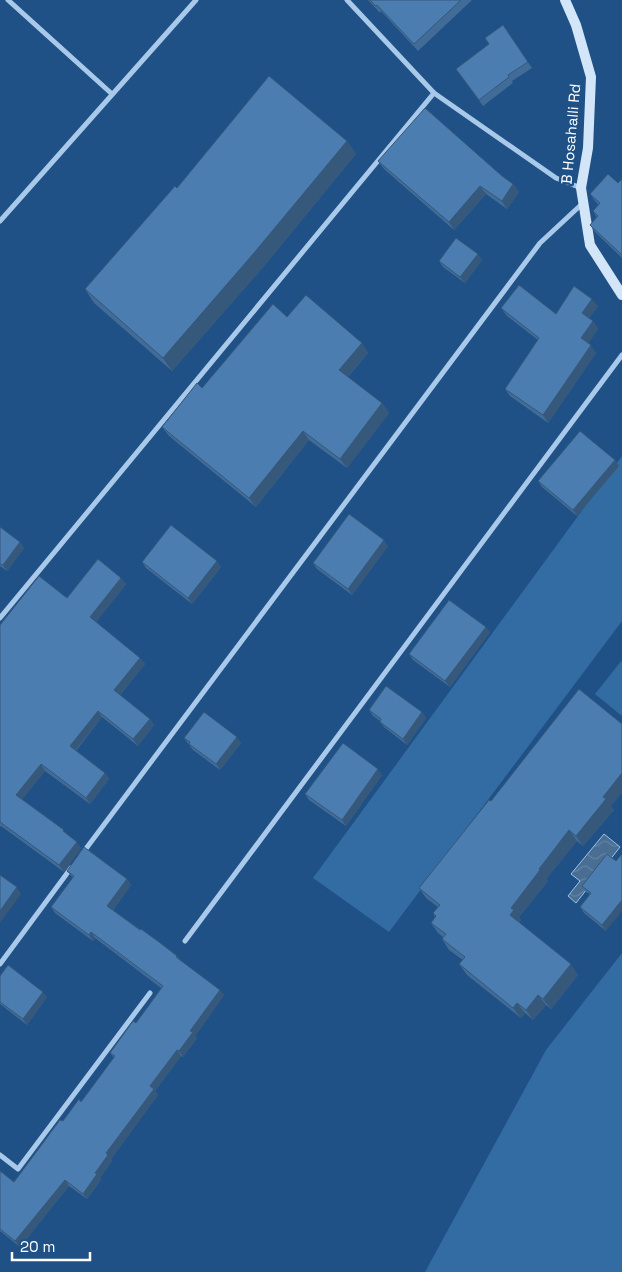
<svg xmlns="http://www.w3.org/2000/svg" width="622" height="1272" font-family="'Space Grotesk',sans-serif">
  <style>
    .grass { fill: #336ba3 }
    .water { fill: url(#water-waves); stroke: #9cc4eb }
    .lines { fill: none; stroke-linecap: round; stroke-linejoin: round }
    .street { stroke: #a8c9ea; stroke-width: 5 }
    .secondary { stroke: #d3e5f8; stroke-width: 10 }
    .wall { fill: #416c97 }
    .shaded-wall { fill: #35587b }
    .building { fill: #4c7db0; stroke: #35587b }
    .labels { text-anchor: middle; stroke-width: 5; stroke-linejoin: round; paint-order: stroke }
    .street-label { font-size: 15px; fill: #fff; stroke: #1f5186 }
  </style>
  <defs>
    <pattern id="water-waves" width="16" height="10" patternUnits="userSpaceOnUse" patternTransform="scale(1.25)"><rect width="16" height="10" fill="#496d93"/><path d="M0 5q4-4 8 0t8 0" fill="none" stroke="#6483a3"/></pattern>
  </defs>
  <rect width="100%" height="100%" fill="#1f5186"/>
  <!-- grass -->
  <g class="grass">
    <polygon points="622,456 622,621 389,932 313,878"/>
    <polygon points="622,660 622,716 595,694"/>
    <polygon points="622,953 622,1272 425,1272 546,1050"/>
  </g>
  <!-- water -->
  <polygon class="water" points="604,834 620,847 576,903 568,896 580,881 571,874"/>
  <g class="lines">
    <!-- street -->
    <g class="street">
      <polyline points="8,0 112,94"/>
      <polyline points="347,0 434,93 556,178 581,188"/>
      <polyline points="0,221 196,0"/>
      <polyline points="0,618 434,93"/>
      <polyline points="82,854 540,243 583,203"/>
      <polyline points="185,941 622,355"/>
      <polyline points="0,964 71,868"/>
      <polyline points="0,1155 18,1169 150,993"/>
    </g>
    <!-- secondary -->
    <polyline class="secondary" points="565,0 576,25 591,77 588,148 581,188 590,245 622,295"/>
  </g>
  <!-- wall -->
  <g class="wall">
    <polygon points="368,0 472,0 418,51 381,11 380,13"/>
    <polygon points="503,25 532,68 512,81 513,83 483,106 456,69 489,44"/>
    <polygon points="347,141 356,154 264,266 172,371 94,303 85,289 177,188"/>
    <polygon points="378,161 513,184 519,192 507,209 486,194 454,230 384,169"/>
    <polygon points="622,179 622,258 595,232 590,225 597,218 593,211 599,205 595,201 590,194 618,183"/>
    <polygon points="482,260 465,283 443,267 439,261"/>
    <polygon points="598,306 589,318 593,321 598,329 588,343 596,353 548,423 510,396 505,389 538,340 507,316 501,308 556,314"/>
    <polygon points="287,317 362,343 368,353 348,377 382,403 389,413 347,468 309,440 256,507 169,436 162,427 202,388"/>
    <polygon points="615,460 619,466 577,516 542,487 538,481"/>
    <polygon points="0,527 20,542 24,548 7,571 0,566"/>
    <polygon points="388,546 352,595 317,569 313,563"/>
    <polygon points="142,562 221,567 192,604 146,568"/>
    <polygon points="121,578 126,584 96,622 140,658 145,664 120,695 150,719 154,725 138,746 102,717 76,751 105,773 109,779 90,804 45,771 22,799 68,835 81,848 64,872 1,826 0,827 0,625 67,598"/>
    <polygon points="490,632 450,687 413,660 409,654"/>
    <polygon points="369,710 422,712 426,718 407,745 384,727 380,722 380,721 373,716"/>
    <polygon points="184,738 241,743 220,770 193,750"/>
    <polygon points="382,775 346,826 309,800 305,794"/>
    <polygon points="491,801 611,806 614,810 583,846 577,841 546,879 548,881 519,917 521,920 519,922 578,975 551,1009 546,1005 533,1020 525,1013 521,1018 467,975 459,964 463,960 449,950 442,939 443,937 438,933 431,923 435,917 433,913 438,907 426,898 419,888"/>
    <polygon points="616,861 606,931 584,913 580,907 590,894 586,892 582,886"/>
    <polygon points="67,871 127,879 131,885 113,910 177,956 180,960 224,995 195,1036 197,1038 183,1057 181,1056 155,1091 158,1095 111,1159 112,1161 100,1178 101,1180 87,1199 69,1186 20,1247 0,1231 0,1171 14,1182 63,1121 81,1102 114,1058 110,1053 136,1023 161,988 95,938 93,941 55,913 51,907 73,878"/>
    <polygon points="0,976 47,997 27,1025 0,1004"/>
  </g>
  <!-- shaded-wall -->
  <g class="shaded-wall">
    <polygon points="347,141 356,154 264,266 172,371 163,358"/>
    <polygon points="513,184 519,192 507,209 502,201"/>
    <polygon points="480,186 486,194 454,230 449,222"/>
    <polygon points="478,254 482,260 465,283 460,277"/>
    <polygon points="592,299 598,306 587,321 582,313"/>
    <polygon points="593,321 598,329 587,346 581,338"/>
    <polygon points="362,343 368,353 345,380 339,370"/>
    <polygon points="591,345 596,353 548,423 543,415"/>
    <polygon points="382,403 389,413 347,468 340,459"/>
    <polygon points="303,431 309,440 256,507 249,498"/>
    <polygon points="615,460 619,466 577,516 573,510"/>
    <polygon points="384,540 388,546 352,595 348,589"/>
    <polygon points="20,542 24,548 7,571 3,565"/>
    <polygon points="217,561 221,567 192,604 188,598"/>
    <polygon points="121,578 126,584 95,624 90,617"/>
    <polygon points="486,627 490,632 450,687 445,681"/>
    <polygon points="140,658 145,664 118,697 114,690"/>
    <polygon points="98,711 102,717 74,752 70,746"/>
    <polygon points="422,712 426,718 407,745 403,739"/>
    <polygon points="150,719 154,725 138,746 133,739"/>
    <polygon points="237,737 241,743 220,770 216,764"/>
    <polygon points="41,764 45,771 21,801 16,795"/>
    <polygon points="378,769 382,775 346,826 342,820"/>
    <polygon points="105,773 109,779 90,804 86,798"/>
    <polygon points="622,773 622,793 611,806 614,810 583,846 576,836 603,797"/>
    <polygon points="569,830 577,841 546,879 548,881 519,917 521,920 517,925 510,915 511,908 539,869"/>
    <polygon points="77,842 81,848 64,872 59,865"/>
    <polygon points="127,879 131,885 111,912 107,906"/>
    <polygon points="17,887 21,894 0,923 0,911"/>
    <polygon points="622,900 622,911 606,931 602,925"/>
    <polygon points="91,932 95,938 93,941 89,935"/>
    <polygon points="571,964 578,975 551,1009 543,999"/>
    <polygon points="220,990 224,995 195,1036 197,1038 183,1057 179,1051 190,1031"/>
    <polygon points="43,992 47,997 27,1025 23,1019"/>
    <polygon points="538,995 546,1005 533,1020 526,1010"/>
    <polygon points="517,1003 525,1013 521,1018 513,1008"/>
    <polygon points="177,1050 181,1056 155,1091 158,1095 111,1159 112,1161 100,1178 101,1180 87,1199 83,1194 106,1153 150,1086"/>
    <polygon points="65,1180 69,1186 20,1247 15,1241"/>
  </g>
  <!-- building -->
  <g class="building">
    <polygon points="370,0 461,0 414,44 377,5 376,6"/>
    <polygon points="503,25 528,62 508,75 509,77 479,100 456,69 489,44 485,38"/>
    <polygon points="269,76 347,141 254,253 163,358 85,289 175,186 177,188"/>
    <polygon points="425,108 502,176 513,184 502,201 480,186 449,222 378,161"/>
    <polygon points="608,174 618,183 622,179 622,255 590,225 598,216 593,211 600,203 590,194"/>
    <polygon points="456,238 478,254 460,277 439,261"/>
    <polygon points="519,285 556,314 574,286 592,299 582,313 593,321 581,338 591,345 543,415 505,389 539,338 501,308"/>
    <polygon points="306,295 362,343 339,370 382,403 340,459 303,431 249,498 162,427 197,383 202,388 273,304 287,317"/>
    <polygon points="580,431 615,460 573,510 538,481"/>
    <polygon points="349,514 384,540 348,589 313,563"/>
    <polygon points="171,525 217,561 188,598 142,562"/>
    <polygon points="0,527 20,542 3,565 0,564"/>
    <polygon points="98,559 121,578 90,617 140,658 114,690 150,719 133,739 98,711 70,746 105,773 86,798 41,764 16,795 64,830 63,831 77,842 59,865 0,822 0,625 39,576 67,598"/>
    <polygon points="449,600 486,627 445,681 409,654"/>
    <polygon points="386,686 422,712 403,739 380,722 381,719 369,710"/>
    <polygon points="579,689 622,724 622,773 603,797 606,799 576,836 569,830 539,869 540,870 511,908 514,910 510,915 571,964 543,999 538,995 526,1010 517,1003 513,1008 459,964 465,957 442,939 446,934 431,923 436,916 433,913 440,905 419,888 489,800 491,801"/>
    <polygon points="204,712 237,737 216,764 189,744 190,742 184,738"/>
    <polygon points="343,743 378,769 342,820 305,794"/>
    <polygon points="84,847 127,879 107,906 140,930 141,929 159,942 177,956 176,957 220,990 190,1031 193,1032 179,1051 177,1050 150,1086 154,1089 106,1153 108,1155 95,1173 97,1174 83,1194 65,1180 15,1241 0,1229 0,1171 14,1182 60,1120 63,1121 79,1099 81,1102 115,1056 110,1053 133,1021 136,1023 163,986 91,932 89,935 51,907 74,876 67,871"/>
    <polygon points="607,854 616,861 622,854 622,900 602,925 580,907 591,893 582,886"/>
    <polygon points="0,875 17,887 0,911"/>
    <polygon points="8,965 43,992 23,1019 0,1002 0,976"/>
  </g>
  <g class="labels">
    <!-- street labels -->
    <g class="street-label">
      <text transform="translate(571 134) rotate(-85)" y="5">B Hosahalli Rd</text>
    </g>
  </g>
  <!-- scale -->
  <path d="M12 1252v8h78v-8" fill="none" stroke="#ffffff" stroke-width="2.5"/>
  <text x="20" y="1252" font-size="15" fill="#ffffff" stroke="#1f5186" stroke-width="4" paint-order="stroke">20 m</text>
</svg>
